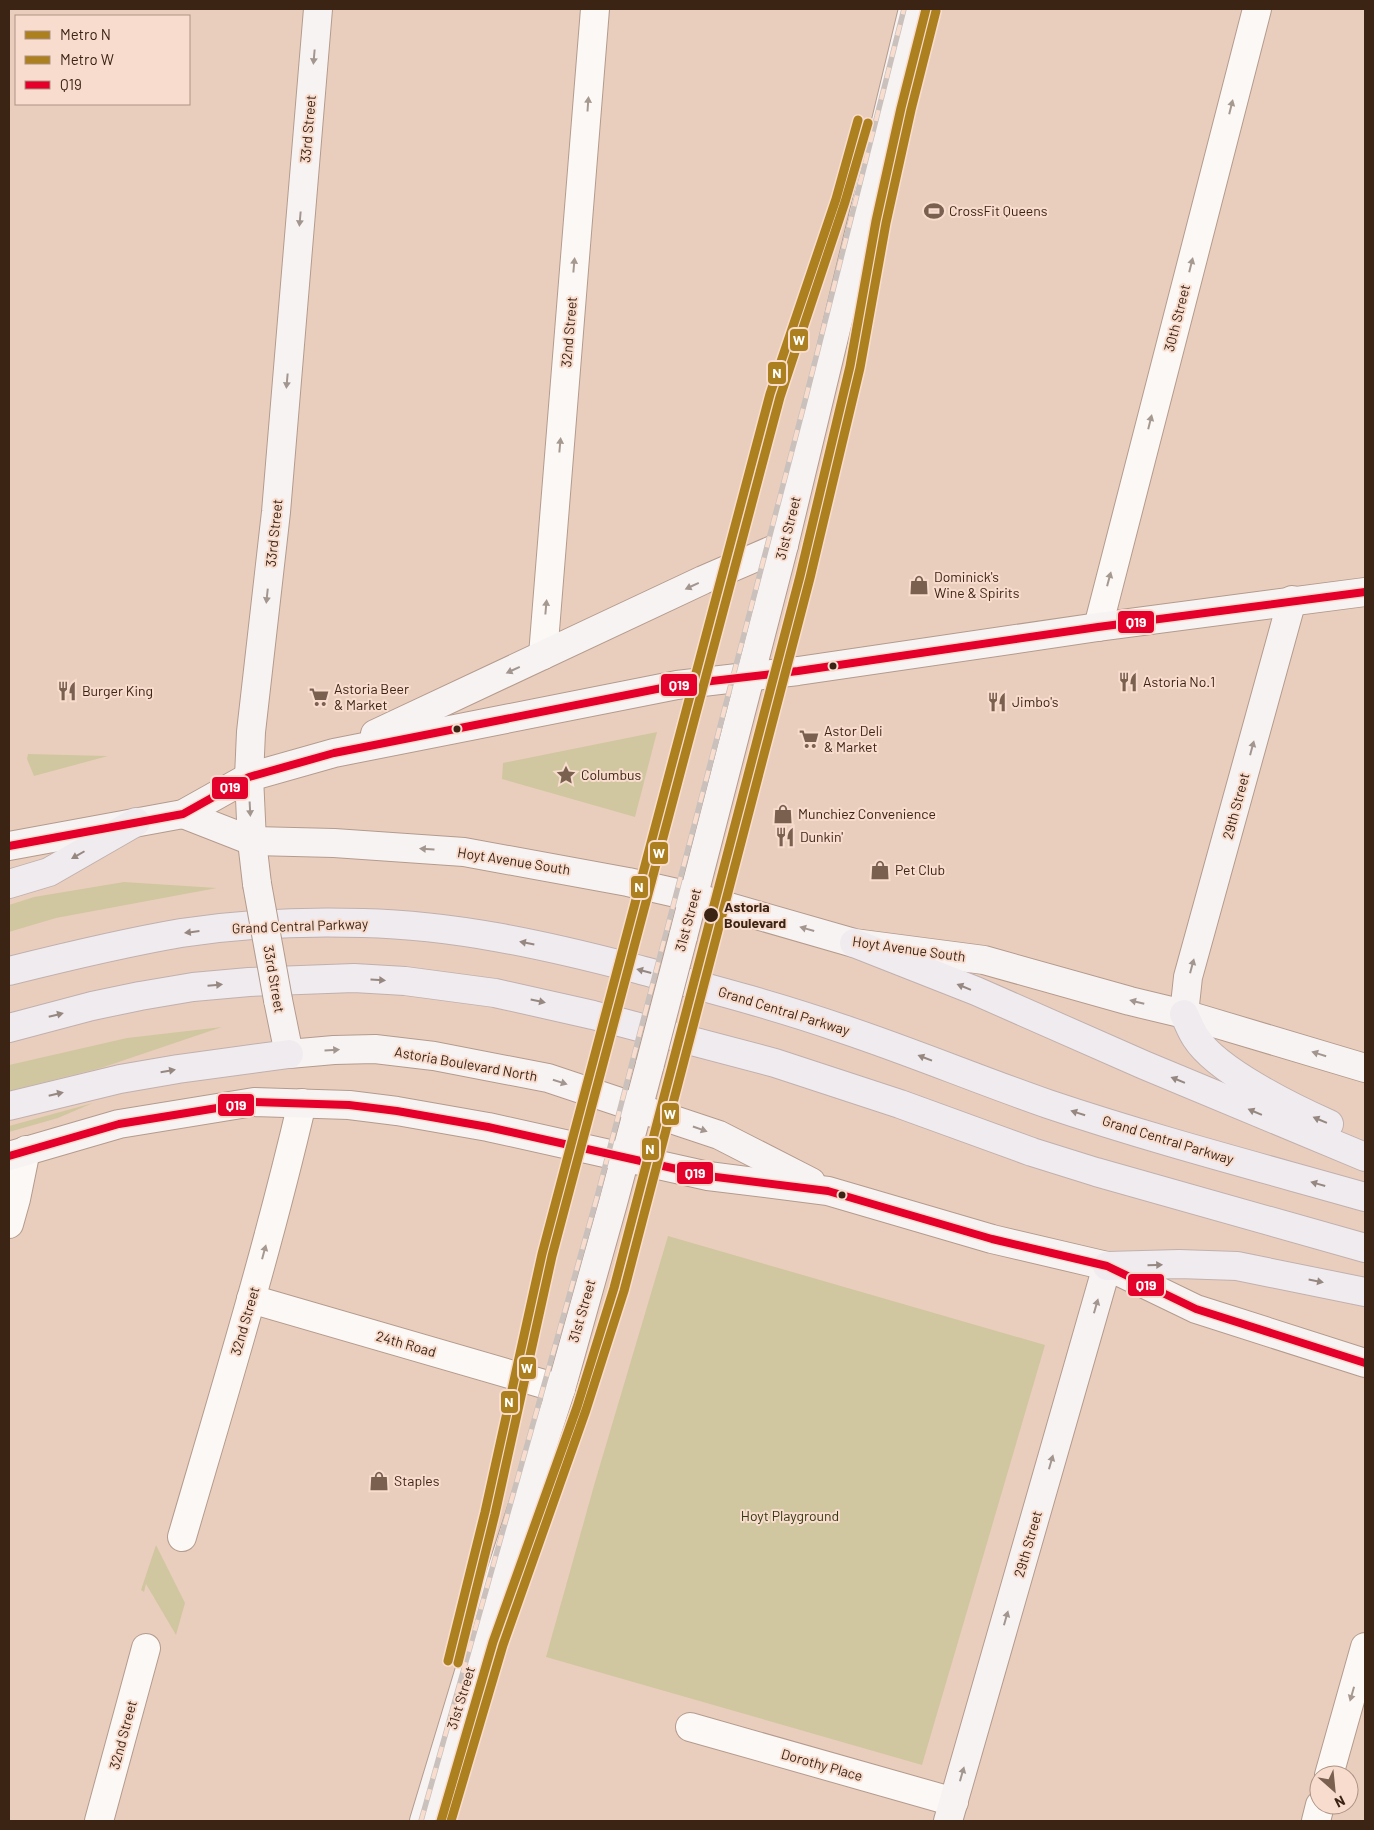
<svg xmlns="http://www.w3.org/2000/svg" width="1374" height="1830" font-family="Barlow,sans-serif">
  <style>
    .green { fill: #d0c7a0 }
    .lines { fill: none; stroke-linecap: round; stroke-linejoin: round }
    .street-casing { stroke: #b39b8d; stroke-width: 30 }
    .secondary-casing { stroke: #b39b8d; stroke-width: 30 }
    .highway-casing { stroke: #c0b0ae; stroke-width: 30 }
    .street { stroke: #fcf8f5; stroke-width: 28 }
    .secondary { stroke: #f8f3f3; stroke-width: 28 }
    .highway { stroke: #f0ebee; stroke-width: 28 }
    .rail-casing { stroke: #cac1bc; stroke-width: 5.5 }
    .rail { stroke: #f8ddce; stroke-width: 4; stroke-dasharray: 11; stroke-linecap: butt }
    .secondary-bridge-casing { stroke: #b39b8d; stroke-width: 30; stroke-linecap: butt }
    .secondary-bridge { stroke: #f8f3f3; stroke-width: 28 }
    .bus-1-casing { stroke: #f8ddce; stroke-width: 11 }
    .bus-1 { stroke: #e4002b; stroke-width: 8 }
    .metro-1-casing { stroke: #f8ddce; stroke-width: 12 }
    .metro-2-casing { stroke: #f8ddce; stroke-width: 12 }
    .metro-1 { stroke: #ac7f1f; stroke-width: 9 }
    .metro-2 { stroke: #ac7f1f; stroke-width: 9 }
    .oneway { fill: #a3968f }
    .oneway2 { fill: #a69990 }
    .oneway3 { fill: #968881 }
    .bus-dot { fill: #3c2414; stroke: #f8ddce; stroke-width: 2 }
    .labels { text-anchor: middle; stroke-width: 4; stroke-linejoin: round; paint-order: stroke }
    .street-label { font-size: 14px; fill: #3c2414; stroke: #f8ddce }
    .poi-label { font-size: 14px; fill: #3c2414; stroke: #f8ddce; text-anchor: start }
    .stop-label { font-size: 14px; font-weight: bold; fill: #3c2414; stroke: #f8ddce; text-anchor: start }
    .park-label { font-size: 14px; fill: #34380f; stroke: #f8ddce }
    .line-badge { stroke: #f8ddce; stroke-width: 2 }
    .badge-label { font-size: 14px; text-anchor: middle; font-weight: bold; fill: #fff }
  </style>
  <rect width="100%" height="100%" fill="#eacebd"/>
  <!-- green -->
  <g class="green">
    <polygon points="657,732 635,817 502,779 503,763"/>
    <polygon points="28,754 108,756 34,776 27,759"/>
    <polygon points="124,882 217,888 56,918 9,932 9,905 34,897"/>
    <polygon points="222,1027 101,1068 9,1091 9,1065 127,1038"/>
    <polygon points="93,1103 58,1118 9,1132 9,1126"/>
    <polygon points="668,1236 1045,1345 922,1765 546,1657 595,1482"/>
    <polygon points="156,1545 185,1603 176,1635 146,1584 144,1592 141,1590"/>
  </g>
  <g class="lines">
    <defs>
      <g id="street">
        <polyline points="1098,627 1257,9"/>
        <polyline points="543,655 595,9"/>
        <polyline points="9,1224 16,1199 26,1150"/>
        <polyline points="251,1299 561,1389"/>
        <path d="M182,1537c42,-144 86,-288 120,-434"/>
        <polyline points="690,1727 954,1802"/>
        <polyline points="1329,1775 1365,1647"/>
        <polyline points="99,1821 146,1648"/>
        <polyline points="1316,1821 1320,1805"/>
      </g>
      <g id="secondary">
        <polyline points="375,734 703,580 784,545"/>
        <polyline points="183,814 252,841 334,843 464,852 628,882 694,897 854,943 984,960 1130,1001 1184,1014 1365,1068"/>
        <polyline points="9,846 183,814 249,777 334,753 677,685 798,671 1098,627 1365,592"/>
        <polyline points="257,884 252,841 249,777 251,732 276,512 318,9"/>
        <polyline points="683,937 784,545 913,9"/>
        <polyline points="278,1000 289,1054 334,1050 375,1049 434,1056 548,1078 719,1135 811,1182"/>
        <polyline points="1184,1014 1188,977 1292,600"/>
        <polyline points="9,1156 119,1124 254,1102 349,1105 397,1111 488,1127 708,1176 828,1191 992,1239 1107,1266 1196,1309 1365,1363"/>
        <polyline points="424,1821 476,1649 561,1389 613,1203 650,1064"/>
        <polyline points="948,1821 1107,1266"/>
      </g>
      <g id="highway">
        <polyline points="9,884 49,872 136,822"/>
        <polyline points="854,943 976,991 1144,1065 1365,1157"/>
        <path d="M9,971c56,-14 114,-28 172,-38 60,-9 121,-12 182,-10 91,2 182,22 270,45 71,19 141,37 210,61 69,23 136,51 205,75 104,35 211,63 317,93"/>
        <path d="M1184,1014c4,8 7,17 12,24 21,33 97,70 133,86"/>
        <polyline points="9,1028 92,1006 140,996 193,987 249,982 354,978 405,981 495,993 593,1015 775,1063 900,1104 1032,1152 1096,1172 1365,1248"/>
        <polyline points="9,1106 120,1079 178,1069 289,1054"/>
        <polyline points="1107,1266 1179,1264 1237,1266 1365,1292"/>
      </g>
    </defs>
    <!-- street casing -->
    <use href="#street" class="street-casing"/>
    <!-- secondary casing -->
    <use href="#secondary" class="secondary-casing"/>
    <!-- highway casing -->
    <use href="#highway" class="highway-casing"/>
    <!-- street -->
    <use href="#street" class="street"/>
    <!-- secondary -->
    <use href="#secondary" class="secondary"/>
    <!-- highway -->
    <use href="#highway" class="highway"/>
    <defs>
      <polyline id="rail" points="421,1821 597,1197 805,401 904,9"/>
    </defs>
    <!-- rail casing -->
    <use href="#rail" class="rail-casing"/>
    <!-- rail -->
    <use href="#rail" class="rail"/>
    <defs>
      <g id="secondary-bridge">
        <polyline points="257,884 278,1000"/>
        <polyline points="650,1064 683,937"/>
      </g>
    </defs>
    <!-- secondary-bridge casing -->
    <use href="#secondary-bridge" class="secondary-bridge-casing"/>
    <!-- secondary-bridge -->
    <use href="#secondary-bridge" class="secondary-bridge"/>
    <defs>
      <g id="bus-1">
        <polyline points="9,846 183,814 249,777 334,753 677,685 798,671 1098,627 1365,592"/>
        <polyline points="9,1156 119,1124 254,1102 349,1105 397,1111 488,1127 708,1176 828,1191 992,1239 1107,1266 1196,1309 1365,1363"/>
      </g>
    </defs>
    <!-- bus-1 casing -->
    <use href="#bus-1" class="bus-1-casing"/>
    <!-- bus-1 -->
    <use href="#bus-1" class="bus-1"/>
    <defs>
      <g id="metro-1">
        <polyline points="448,1661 485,1512 542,1254 770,394 836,199 858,120"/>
        <polyline points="441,1821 493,1642 577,1407 614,1288 800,576 850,366 876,221 901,108 926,9"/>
      </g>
      <g id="metro-2">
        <polyline points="458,1663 495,1514 552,1256 780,397 845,202 868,123"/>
        <polyline points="451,1821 503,1645 586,1410 624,1291 810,578 860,368 886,223 911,110 936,11"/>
      </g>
    </defs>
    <!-- metro-1 casing -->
    <use href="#metro-1" class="metro-1-casing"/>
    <!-- metro-2 casing -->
    <use href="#metro-2" class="metro-2-casing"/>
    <!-- metro-1 -->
    <use href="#metro-1" class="metro-1"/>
    <!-- metro-2 -->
    <use href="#metro-2" class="metro-2"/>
  </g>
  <!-- one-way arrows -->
  <defs><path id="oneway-solid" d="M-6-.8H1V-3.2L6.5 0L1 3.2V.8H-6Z" transform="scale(1.25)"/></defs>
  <g class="oneway">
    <use href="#oneway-solid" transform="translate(314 57) rotate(95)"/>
    <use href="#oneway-solid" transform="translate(300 219) rotate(95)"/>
    <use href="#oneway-solid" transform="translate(287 381) rotate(95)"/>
    <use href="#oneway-solid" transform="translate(692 586) rotate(155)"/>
    <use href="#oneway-solid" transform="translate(267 596) rotate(96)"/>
    <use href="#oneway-solid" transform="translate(513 670) rotate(155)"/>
    <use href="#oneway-solid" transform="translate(1252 748) rotate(-75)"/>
    <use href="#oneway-solid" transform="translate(250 809) rotate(87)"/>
    <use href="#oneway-solid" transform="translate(427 849) rotate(-176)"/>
    <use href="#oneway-solid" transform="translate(807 929) rotate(-164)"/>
    <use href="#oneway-solid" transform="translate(1192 966) rotate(-75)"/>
    <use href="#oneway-solid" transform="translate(1137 1002) rotate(-166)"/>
    <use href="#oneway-solid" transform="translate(332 1050) rotate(-4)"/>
    <use href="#oneway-solid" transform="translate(1319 1054) rotate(-163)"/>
    <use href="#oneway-solid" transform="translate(560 1082) rotate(18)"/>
    <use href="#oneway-solid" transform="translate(700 1129) rotate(19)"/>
    <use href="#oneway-solid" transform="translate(1096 1306) rotate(-74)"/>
    <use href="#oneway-solid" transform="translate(1051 1462) rotate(-74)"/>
    <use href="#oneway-solid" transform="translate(1006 1618) rotate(-74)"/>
    <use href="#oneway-solid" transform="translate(962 1774) rotate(-74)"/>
  </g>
  <g class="oneway2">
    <use href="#oneway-solid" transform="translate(588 104) rotate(-86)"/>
    <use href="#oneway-solid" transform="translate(1231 107) rotate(-76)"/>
    <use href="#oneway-solid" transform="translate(574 265) rotate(-85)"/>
    <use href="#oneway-solid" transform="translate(1191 265) rotate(-76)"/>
    <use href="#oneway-solid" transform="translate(1150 422) rotate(-76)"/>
    <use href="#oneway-solid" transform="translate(560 445) rotate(-85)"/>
    <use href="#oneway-solid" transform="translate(1109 579) rotate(-75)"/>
    <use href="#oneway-solid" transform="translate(546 607) rotate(-85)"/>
    <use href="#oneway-solid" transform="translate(264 1252) rotate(-75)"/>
    <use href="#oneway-solid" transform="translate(1352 1694) rotate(106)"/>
  </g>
  <g class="oneway3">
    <use href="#oneway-solid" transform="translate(78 855) rotate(150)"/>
    <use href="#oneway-solid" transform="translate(192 932) rotate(173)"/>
    <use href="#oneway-solid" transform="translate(527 943) rotate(-169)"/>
    <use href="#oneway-solid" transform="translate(644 971) rotate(-165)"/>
    <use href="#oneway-solid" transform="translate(378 980) rotate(3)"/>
    <use href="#oneway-solid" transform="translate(215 985) rotate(-5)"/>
    <use href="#oneway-solid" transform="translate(964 987) rotate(-158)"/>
    <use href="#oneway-solid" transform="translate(538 1001) rotate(12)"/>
    <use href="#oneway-solid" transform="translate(56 1015) rotate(-14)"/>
    <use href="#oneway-solid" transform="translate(925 1058) rotate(-159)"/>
    <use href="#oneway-solid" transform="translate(168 1071) rotate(-10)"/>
    <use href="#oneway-solid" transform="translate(1178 1080) rotate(-158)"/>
    <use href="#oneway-solid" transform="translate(56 1094) rotate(-13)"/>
    <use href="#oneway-solid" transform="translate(1255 1112) rotate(-157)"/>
    <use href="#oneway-solid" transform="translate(1078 1113) rotate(-162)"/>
    <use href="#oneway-solid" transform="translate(1320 1120) rotate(-157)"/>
    <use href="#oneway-solid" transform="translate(1318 1184) rotate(-164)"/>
    <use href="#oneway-solid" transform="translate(1155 1265) rotate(-2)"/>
    <use href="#oneway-solid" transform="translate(1316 1281) rotate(11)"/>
  </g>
  <!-- icons -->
  <defs>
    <symbol id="stadium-bare" viewBox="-9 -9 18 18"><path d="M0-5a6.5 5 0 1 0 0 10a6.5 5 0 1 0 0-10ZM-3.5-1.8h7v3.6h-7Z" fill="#79604f" stroke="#f8ddce" stroke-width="2.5" paint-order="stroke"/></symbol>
    <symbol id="shop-bare" viewBox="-9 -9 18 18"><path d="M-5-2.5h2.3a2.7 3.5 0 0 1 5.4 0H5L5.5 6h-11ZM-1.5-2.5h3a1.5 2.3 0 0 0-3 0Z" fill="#79604f" stroke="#f8ddce" stroke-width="2.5" paint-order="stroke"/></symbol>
    <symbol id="restaurant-bare" viewBox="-9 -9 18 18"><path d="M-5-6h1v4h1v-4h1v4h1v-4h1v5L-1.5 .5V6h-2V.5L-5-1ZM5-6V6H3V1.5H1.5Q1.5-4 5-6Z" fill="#79604f" stroke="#f8ddce" stroke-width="2.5" paint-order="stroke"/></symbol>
    <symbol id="supermarket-bare" viewBox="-9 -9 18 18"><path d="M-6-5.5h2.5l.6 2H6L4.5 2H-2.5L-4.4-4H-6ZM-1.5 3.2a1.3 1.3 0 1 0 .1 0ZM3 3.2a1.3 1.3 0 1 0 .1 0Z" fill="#79604f" stroke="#f8ddce" stroke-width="2.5" paint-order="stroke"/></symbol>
    <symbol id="sight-bare" viewBox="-9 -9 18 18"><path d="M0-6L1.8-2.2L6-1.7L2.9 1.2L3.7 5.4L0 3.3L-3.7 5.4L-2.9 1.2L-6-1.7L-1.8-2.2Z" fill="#79604f" stroke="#f8ddce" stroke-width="2.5" paint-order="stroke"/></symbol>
  </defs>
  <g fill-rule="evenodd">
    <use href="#stadium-bare" x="920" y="197" width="28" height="28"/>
    <use href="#shop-bare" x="905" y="571" width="28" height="28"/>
    <use href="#restaurant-bare" x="1114" y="668" width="28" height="28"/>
    <use href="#restaurant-bare" x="53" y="677" width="28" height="28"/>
    <use href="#supermarket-bare" x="305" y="683" width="28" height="28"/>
    <use href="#restaurant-bare" x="983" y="688" width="28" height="28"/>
    <use href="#supermarket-bare" x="795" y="725" width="28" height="28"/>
    <use href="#sight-bare" x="552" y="761" width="28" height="28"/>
    <use href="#shop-bare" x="769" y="800" width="28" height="28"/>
    <use href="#restaurant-bare" x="771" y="823" width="28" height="28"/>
    <use href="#shop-bare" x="866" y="856" width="28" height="28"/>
    <use href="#shop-bare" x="365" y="1467" width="28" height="28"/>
  </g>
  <!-- markers -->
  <g class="bus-dot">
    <circle cx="833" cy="666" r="4.5"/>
    <circle cx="457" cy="729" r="4.5"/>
    <circle cx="711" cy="915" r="8"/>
    <circle cx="842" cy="1195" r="4.5"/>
  </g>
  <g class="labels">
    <!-- street labels -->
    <g class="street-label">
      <text transform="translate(308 129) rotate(-85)" y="5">33rd Street</text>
      <text transform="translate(1177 318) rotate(-76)" y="5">30th Street</text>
      <text transform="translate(569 332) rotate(-85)" y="5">32nd Street</text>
      <text transform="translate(788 528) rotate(-76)" y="5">31st Street</text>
      <text transform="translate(274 533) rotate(-84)" y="5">33rd Street</text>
      <text transform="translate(1236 806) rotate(-75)" y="5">29th Street</text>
      <text transform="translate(514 861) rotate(9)" y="5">Hoyt Avenue South</text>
      <text transform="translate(688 920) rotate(-75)" y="5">31st Street</text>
      <text transform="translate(300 926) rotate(-2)" y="5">Grand Central Parkway</text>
      <text transform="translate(909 949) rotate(8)" y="5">Hoyt Avenue South</text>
      <text transform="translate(274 979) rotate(80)" y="5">33rd Street</text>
      <text transform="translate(784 1011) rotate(17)" y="5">Grand Central Parkway</text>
      <text transform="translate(466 1064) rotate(10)" y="5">Astoria Boulevard North</text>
      <text transform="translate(1168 1140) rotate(17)" y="5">Grand Central Parkway</text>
      <text transform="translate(582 1311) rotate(-74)" y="5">31st Street</text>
      <text transform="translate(245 1321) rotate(-74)" y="5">32nd Street</text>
      <text transform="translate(406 1344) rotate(16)" y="5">24th Road</text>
      <text transform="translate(1028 1544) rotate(-74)" y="5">29th Street</text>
      <text transform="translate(461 1698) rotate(-73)" y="5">31st Street</text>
      <text transform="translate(123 1735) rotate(-75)" y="5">32nd Street</text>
      <text transform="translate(822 1765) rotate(16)" y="5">Dorothy Place</text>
    </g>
    <!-- poi labels -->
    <g class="poi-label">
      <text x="949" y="216">CrossFit Queens</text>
      <text x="934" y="582">Dominick's<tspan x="934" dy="16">Wine &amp; Spirits</tspan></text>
      <text x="1143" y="687">Astoria No.1</text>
      <text x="334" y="694">Astoria Beer<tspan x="334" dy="16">&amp; Market</tspan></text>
      <text x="82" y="696">Burger King</text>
      <text x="1012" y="707">Jimbo's</text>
      <text x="824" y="736">Astor Deli<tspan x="824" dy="16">&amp; Market</tspan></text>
      <text x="581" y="780">Columbus</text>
      <text x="798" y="819">Munchiez Convenience</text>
      <text x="800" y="842">Dunkin'</text>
      <text x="895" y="875">Pet Club</text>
      <text x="394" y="1486">Staples</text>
    </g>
    <!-- stop labels -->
    <g class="stop-label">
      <text x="724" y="912">Astoria<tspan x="724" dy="16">Boulevard</tspan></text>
    </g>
    <!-- park labels -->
    <g class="park-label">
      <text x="790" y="1521">Hoyt Playground</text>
    </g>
  </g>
  <g class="line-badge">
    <rect x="789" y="328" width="20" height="24" rx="5" fill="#ac7f1f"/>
    <rect x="767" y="361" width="20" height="24" rx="5" fill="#ac7f1f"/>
    <rect x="1117" y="610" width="38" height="24" rx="5" fill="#e4002b"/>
    <rect x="660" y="673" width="38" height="24" rx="5" fill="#e4002b"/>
    <rect x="211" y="776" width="38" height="24" rx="5" fill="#e4002b"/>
    <rect x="649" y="841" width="20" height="24" rx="5" fill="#ac7f1f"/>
    <rect x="630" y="875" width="19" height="24" rx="5" fill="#ac7f1f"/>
    <rect x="217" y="1093" width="38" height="24" rx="5" fill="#e4002b"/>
    <rect x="661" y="1102" width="19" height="24" rx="5" fill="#ac7f1f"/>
    <rect x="641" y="1137" width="19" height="24" rx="5" fill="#ac7f1f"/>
    <rect x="676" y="1161" width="38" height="24" rx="5" fill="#e4002b"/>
    <rect x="1127" y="1273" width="38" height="24" rx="5" fill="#e4002b"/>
    <rect x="518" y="1356" width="19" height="24" rx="5" fill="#ac7f1f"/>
    <rect x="500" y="1390" width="19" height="24" rx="5" fill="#ac7f1f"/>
  </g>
  <g class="badge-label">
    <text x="799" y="345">W</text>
    <text x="777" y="378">N</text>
    <text x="1136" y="627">Q19</text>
    <text x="679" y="690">Q19</text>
    <text x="230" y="792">Q19</text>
    <text x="659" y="858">W</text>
    <text x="639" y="892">N</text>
    <text x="236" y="1110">Q19</text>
    <text x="670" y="1119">W</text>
    <text x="650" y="1154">N</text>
    <text x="695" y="1178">Q19</text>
    <text x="1146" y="1290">Q19</text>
    <text x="527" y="1373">W</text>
    <text x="509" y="1407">N</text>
  </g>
  <!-- border -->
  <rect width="1374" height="1830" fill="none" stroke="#3c2414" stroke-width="20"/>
  <!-- legend -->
  <rect x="15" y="15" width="175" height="90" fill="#f8ddce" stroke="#ad9384"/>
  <rect x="25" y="31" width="25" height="8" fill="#ac7f1f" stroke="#ad9384"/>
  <text x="60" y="40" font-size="15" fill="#3c2414">Metro N</text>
  <rect x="25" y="56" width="25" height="8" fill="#ac7f1f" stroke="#ad9384"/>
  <text x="60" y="65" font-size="15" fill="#3c2414">Metro W</text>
  <rect x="25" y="81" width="25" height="8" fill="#e4002b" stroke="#ad9384"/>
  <text x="60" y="90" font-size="15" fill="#3c2414">Q19</text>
  <!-- north arrow -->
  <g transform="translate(1334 1790) rotate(153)"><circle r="24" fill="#f8ddce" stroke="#ad9384"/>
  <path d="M0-4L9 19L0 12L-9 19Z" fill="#79604f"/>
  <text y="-8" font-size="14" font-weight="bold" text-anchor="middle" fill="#3c2414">N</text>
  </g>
</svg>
